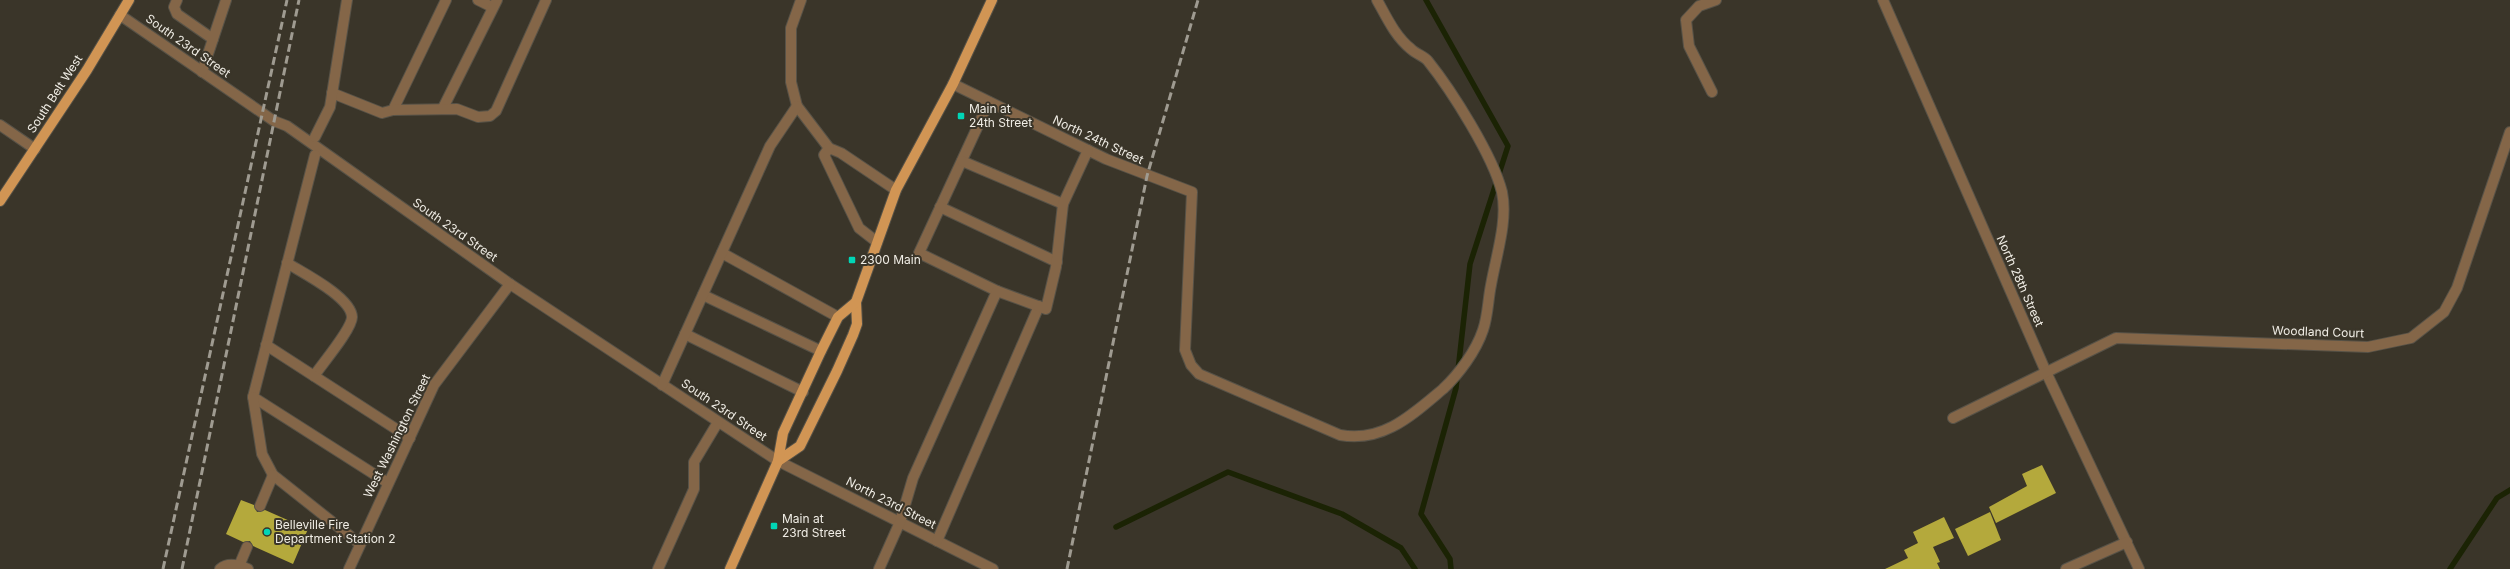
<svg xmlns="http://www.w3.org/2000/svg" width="2510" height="569" font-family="Inter,sans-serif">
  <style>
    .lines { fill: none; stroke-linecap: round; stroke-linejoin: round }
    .stream { stroke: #1b2304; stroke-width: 5.5 }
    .building { fill: #b4a93c }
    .minor-casing { stroke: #575247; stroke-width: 12 }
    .major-casing { stroke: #575247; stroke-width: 12 }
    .minor { stroke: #846648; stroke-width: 10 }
    .major { stroke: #d19554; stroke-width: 10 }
    .rail { stroke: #9f9b91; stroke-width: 3; stroke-dasharray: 8 4; stroke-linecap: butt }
    .poi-dot { fill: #01d5b6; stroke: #3a3529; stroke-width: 1.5 }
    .labels { text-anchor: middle; stroke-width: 4; stroke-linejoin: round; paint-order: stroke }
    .street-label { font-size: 12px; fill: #f0ede5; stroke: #3a3529 }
    .poi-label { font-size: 12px; fill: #f0ede5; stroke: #3a3529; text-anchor: start }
  </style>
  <rect width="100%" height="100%" fill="#3a3529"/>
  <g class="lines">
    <!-- stream -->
    <g class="stream">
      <polyline points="1426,0 1508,146 1470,264 1456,388 1421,514 1450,559 1451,569"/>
      <polyline points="1116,527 1228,472 1342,514 1401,548 1415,569"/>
      <polyline points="2450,569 2497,498 2510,490"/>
    </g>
  </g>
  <!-- building -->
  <g class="building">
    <polygon points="2042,465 2056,493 1996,523 1989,507 2027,486 2022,474"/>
    <polygon points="241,500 254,505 257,512 265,510 308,529 293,564 253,546 250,541 243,542 226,534"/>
    <polygon points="1990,512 2001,540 1968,556 1955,529"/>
    <polygon points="1944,517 1954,538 1933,547 1940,562 1937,563 1940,569 1885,569 1908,558 1904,550 1918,543 1913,532"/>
  </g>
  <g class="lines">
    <defs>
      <g id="minor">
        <polyline points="177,0 174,7 177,14 213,39"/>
        <polyline points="478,0 492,7"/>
        <polyline points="801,0 791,28 791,82 797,106 829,148 841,153 896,190"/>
        <polyline points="1883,0 2046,372 2139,569"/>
        <polyline points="120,15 274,121 287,126 510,284 778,461 993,569"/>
        <polyline points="202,72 226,0"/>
        <path d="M953,84l153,75 86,33 -7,158 6,15 8,9 141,61c43,8 72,-20 103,-46 16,-15 33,-38 40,-59 5,-14 5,-31 8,-45 5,-29 17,-64 11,-93 -9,-36 -50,-101 -74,-131 -4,-5 -12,-7 -17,-12 -16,-13 -24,-31 -34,-49"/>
        <polyline points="1712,92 1689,46 1686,20 1699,6 1716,0"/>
        <polyline points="332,93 382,113 393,110 446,0"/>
        <polyline points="989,102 919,253 997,291"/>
        <polyline points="443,108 497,0"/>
        <polyline points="393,110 457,109 478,117 490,116 496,111 546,0"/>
        <polyline points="0,125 35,149"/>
        <polyline points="315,137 330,107 347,0"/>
        <polyline points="829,148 824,155 859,228 877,242"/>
        <polyline points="315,155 253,397 388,483"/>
        <polyline points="962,161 1063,204"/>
        <polyline points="940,207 1057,262"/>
        <polyline points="722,253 838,317"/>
        <path d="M287,263c16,10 64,34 65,54 0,12 -30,47 -38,59"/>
        <polyline points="703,295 821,351"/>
        <polyline points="685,334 803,392"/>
        <polyline points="266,345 410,438"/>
        <polyline points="662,385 770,146 797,106"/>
        <polyline points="253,397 262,454 273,475 360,544"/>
        <polyline points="1953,418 2116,338 2368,347 2411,338 2444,312 2457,288 2510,132"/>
        <polyline points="260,506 273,475"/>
        <polyline points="937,541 1039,306"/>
        <polyline points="239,566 247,547"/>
        <path d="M220,569c8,-7 19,-4 28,0"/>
        <polyline points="349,569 434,385 510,284"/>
        <polyline points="658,569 694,489 694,462 718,422"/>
        <polyline points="879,569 900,522 913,478 997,291 1046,309 1056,267 1063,204 1088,150"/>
        <polyline points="2066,569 2127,542"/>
      </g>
      <g id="major">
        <polyline points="0,201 87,70 129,0"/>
        <polyline points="778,461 800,446 837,371 853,335 857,324 856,302 896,190 953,84 992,0"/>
        <polyline points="730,569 778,461 783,433 821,351 838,317 856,302"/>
      </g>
    </defs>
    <!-- minor casing -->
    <use href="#minor" class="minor-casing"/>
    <!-- major casing -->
    <use href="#major" class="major-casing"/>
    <!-- minor -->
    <use href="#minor" class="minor"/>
    <!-- major -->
    <use href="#major" class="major"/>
    <!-- rail -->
    <g class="rail">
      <polyline points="163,569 287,0"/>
      <polyline points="182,569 299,0"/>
      <polyline points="1067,569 1147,176 1198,0"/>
    </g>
  </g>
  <!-- markers -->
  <g class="poi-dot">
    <rect x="957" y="112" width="8" height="8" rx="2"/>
    <rect x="848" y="256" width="8" height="8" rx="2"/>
    <rect x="770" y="522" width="8" height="8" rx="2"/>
    <circle cx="267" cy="532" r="4"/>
  </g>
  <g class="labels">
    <!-- street labels -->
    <g class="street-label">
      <text transform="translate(188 46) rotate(35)" y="4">South 23rd Street</text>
      <text transform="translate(55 94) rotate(-57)" y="4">South Belt West</text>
      <text transform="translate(1098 140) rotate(25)" y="4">North 24th Street</text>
      <text transform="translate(455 230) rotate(35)" y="4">South 23rd Street</text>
      <text transform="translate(2020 281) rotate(66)" y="4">North 28th Street</text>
      <text transform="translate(2318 332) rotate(2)" y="4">Woodland Court</text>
      <text transform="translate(724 410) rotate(34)" y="4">South 23rd Street</text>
      <text transform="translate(397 436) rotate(-64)" y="4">West Washington Street</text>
      <text transform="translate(891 503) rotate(27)" y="4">North 23rd Street</text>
    </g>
    <!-- poi labels -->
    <g class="poi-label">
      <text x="969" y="113">Main at<tspan x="969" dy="14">24th Street</tspan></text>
      <text x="860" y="264">2300 Main</text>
      <text x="782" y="523">Main at<tspan x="782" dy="14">23rd Street</tspan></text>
      <text x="275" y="529">Belleville Fire<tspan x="275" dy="14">Department Station 2</tspan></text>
    </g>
  </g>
</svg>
